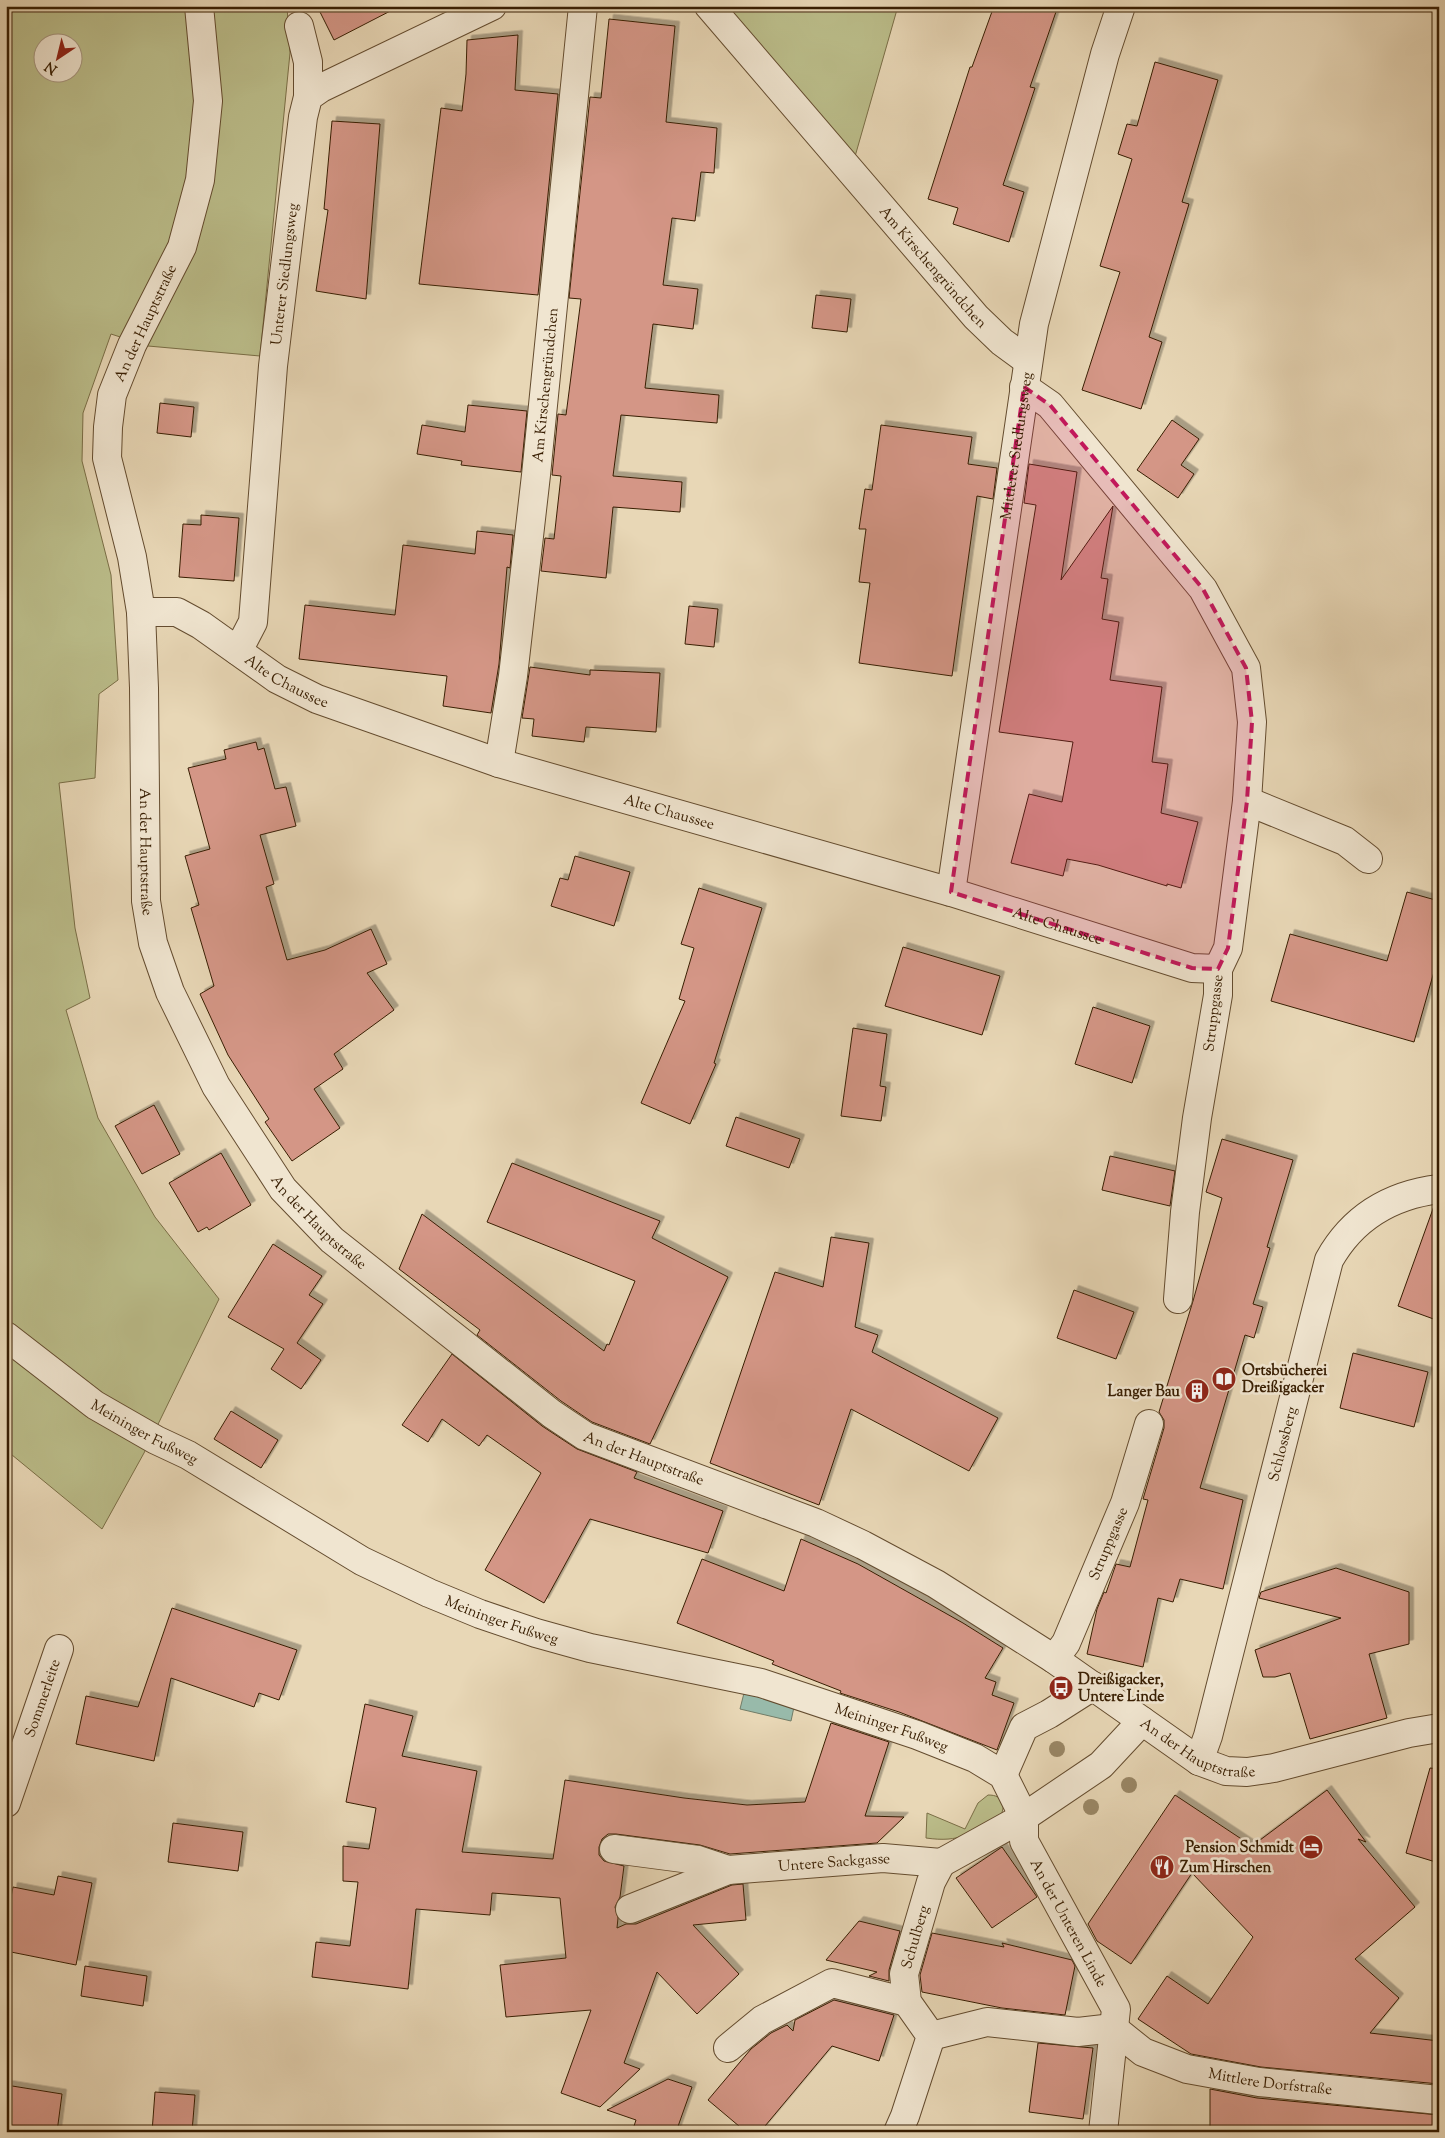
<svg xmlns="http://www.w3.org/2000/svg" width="1445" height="2138" font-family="'Sorts Mill Goudy',serif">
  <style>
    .green { fill: #bbbd8a; stroke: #7a6e46; fill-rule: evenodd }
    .water { fill: #98baaa; stroke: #727c67 }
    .building { fill: #d49686; stroke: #381e02; filter: url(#shadow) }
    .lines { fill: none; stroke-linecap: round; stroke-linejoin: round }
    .minor-casing { stroke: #644c2f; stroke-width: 30 }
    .minor { stroke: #f0e5d0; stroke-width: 28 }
    .tree { fill: #998766 }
    .marked { fill: #c2185b; fill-opacity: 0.2; stroke: #c2185b; stroke-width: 4; stroke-dasharray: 10 6; stroke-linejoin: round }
    .labels { text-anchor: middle; stroke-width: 5; stroke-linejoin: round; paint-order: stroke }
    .street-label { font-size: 15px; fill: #381e02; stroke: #f0e5d0 }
    .poi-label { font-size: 15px; font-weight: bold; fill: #381e02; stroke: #f0e5d0; text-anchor: start }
  </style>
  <defs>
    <filter id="shadow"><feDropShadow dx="4.5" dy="-4.5" stdDeviation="0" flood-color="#0004"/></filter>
  </defs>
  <rect width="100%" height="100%" fill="#e8d7b6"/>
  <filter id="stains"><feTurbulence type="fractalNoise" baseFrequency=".004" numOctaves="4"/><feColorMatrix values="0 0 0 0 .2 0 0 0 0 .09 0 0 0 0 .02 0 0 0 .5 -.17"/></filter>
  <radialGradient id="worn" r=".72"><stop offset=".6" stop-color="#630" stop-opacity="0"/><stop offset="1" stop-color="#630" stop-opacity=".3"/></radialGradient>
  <!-- green -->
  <g class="green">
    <path d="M6,6h281l3,47 -30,303 -112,-10 -37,-12 -28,79 -1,48 29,114 7,105 -19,14 -4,84 -36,5 16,145 15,70 -24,12 32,108 57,99 64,82 -75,154 -42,76 -96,-79zM42,42h30v30h-30z"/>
    <polygon points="719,6 898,6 852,167"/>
    <path d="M988,1795c8,0 12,2 16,9l-3,13c-29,16 -41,26 -75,21l1,-25 38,16 13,-26z"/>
  </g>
  <!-- water -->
  <polygon class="water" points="744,1693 794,1707 791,1721 740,1709"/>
  <!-- building -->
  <g class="building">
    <polygon points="317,6 400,6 334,40"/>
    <polygon points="994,6 1058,6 1030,87 1035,88 1003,185 1024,192 1009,242 953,224 958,208 928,199 970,67 972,67"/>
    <polygon points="609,19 675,26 666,122 717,128 714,173 701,172 695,221 672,218 663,285 698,289 693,329 653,324 645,388 719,395 717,423 621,415 613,476 682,482 680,512 613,507 606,578 541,571 545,538 554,539 561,476 552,475 558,414 566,415 581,299 569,298 590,97 601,98"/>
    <polygon points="518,35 515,90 558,94 538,295 419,284 441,108 462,111 466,74 467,40"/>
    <polygon points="1155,62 1218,80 1182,202 1189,204 1149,337 1162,342 1141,409 1082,390 1120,272 1100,266 1132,159 1118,154 1127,124 1137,126"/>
    <polygon points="332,121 380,124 366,299 316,291 328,210 324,209"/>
    <polygon points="816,295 851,299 847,332 812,328"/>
    <polygon points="160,403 194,407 191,437 157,433"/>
    <polygon points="468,405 527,411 521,472 461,465 462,461 417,454 422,425 465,432"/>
    <polygon points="1172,420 1199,439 1181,465 1194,474 1178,498 1137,470"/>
    <polygon points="881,425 972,437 968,464 997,468 993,499 977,496 952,676 859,663 870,583 859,582 866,529 859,529 865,489 872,490"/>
    <polygon points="1029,464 1077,472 1061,580 1113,506 1101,578 1108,579 1102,619 1119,622 1110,680 1162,687 1152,762 1168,764 1161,813 1198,822 1181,888 1167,884 1167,886 1098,865 1067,859 1063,876 1011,863 1029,794 1062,802 1073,742 999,732 1036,505 1024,503"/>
    <polygon points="201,515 239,518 234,581 179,577 183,524 201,525"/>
    <polygon points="477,531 513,535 510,568 507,567 499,664 491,713 443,706 447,676 299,659 305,605 395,615 403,545 475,554"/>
    <polygon points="689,606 718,609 714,647 685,644"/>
    <polygon points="530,667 590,675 590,670 660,673 656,732 586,727 584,742 532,736 534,719 522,718"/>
    <polygon points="256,742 258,750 264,748 275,789 286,787 296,826 260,835 274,884 266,887 287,960 325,950 371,929 387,964 367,973 394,1010 334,1054 343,1069 314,1089 340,1128 292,1161 265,1122 269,1119 228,1055 200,994 214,986 191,908 199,905 185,856 210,849 188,768 226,759 224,750"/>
    <polygon points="575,856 630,872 614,926 551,906 560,878 568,880"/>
    <polygon points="699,888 762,908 714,1063 716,1064 690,1124 641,1103 685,1001 679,999 694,948 681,944"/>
    <polygon points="1407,892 1439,901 1439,954 1414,1042 1271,1001 1290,934 1387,961"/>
    <polygon points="903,947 1000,976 982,1035 885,1006"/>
    <polygon points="1093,1007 1150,1026 1132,1083 1075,1064"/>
    <polygon points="853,1028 887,1034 880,1086 886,1087 881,1121 841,1116"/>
    <polygon points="154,1105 180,1154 142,1174 115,1126"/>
    <polygon points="736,1117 800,1139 789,1168 726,1146"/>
    <polygon points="1222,1139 1293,1160 1267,1247 1270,1248 1253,1304 1263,1307 1254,1338 1245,1335 1200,1488 1243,1500 1223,1589 1180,1579 1173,1602 1158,1598 1143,1667 1087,1654 1097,1609 1104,1592 1106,1593 1116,1564 1130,1567 1148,1500 1143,1499 1164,1428 1164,1420 1159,1412 1193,1301 1222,1198 1206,1192"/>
    <polygon points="221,1153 251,1205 209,1230 207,1227 198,1232 169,1183"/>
    <polygon points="1110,1156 1175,1171 1170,1206 1102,1190"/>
    <polygon points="512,1163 660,1221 652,1238 728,1277 650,1444 592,1422 561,1401 477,1335 480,1330 399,1269 422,1214 604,1351 607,1344 609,1345 635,1281 487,1222"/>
    <polygon points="1439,1205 1439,1321 1398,1306 1434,1206"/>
    <polygon points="831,1237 869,1243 855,1327 878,1335 872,1352 998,1418 969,1471 851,1409 819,1505 710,1463 775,1272 823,1287"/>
    <polygon points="273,1244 322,1276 309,1295 323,1304 297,1343 321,1360 301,1389 271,1369 284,1349 228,1317"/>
    <polygon points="1074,1290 1134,1312 1116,1359 1057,1338"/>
    <polygon points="1353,1353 1428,1372 1414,1427 1340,1408"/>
    <polygon points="452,1354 542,1426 577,1449 637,1472 634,1478 723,1511 708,1553 590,1519 544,1603 485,1570 541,1473 487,1435 479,1446 442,1419 428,1442 402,1425"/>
    <polygon points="231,1411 278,1440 261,1468 214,1439"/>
    <polygon points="801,1539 858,1564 963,1623 1003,1648 985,1678 996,1682 992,1695 1014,1703 997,1750 899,1712 840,1693 841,1691 772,1664 774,1661 677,1623 702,1559 784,1591"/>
    <polygon points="1336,1568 1409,1592 1409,1644 1369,1654 1387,1718 1310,1739 1290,1673 1275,1677 1263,1677 1255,1650 1341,1618 1259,1598 1261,1592"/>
    <polygon points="172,1608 297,1650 279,1700 259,1693 254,1707 171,1678 154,1761 76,1744 86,1696 138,1707"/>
    <polygon points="365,1704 413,1716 402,1756 477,1771 462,1852 553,1859 565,1780 684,1798 747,1805 805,1802 831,1723 889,1742 865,1816 904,1817 877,1843 730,1854 700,1845 616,1834 608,1834 602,1839 599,1847 599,1855 604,1861 624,1866 620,1897 615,1907 618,1918 617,1928 626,1924 636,1924 732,1885 743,1884 746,1920 693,1925 739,1974 697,2014 657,1972 624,2063 640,2069 600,2107 561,2093 591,2010 506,2017 500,1965 566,1958 560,1898 492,1893 490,1915 416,1909 408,1989 312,1977 316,1942 350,1946 358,1882 343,1881 343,1846 369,1849 376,1808 346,1802"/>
    <polygon points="1430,1768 1439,1769 1439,1863 1406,1853"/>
    <polygon points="1327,1790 1366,1842 1358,1839 1415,1907 1355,1959 1399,1998 1370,2033 1439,2041 1439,2084 1261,2067 1191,2054 1138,2019 1167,1976 1208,2004 1253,1937 1192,1873 1131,1964 1097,1941 1088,1924 1175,1795 1252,1846"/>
    <polygon points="173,1823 243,1832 238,1871 168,1862"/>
    <polygon points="1002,1847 1037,1897 992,1928 956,1878"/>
    <polygon points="58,1876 92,1883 76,1965 6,1951 6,1923 13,1887 54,1895"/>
    <polygon points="859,1921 900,1931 889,1970 889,1981 869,1976 877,1972 826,1960"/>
    <polygon points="932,1933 1004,1947 1002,1943 1072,1960 1075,1966 1065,2015 1002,2008 922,1992 920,1975"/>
    <polygon points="85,1966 147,1976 143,2006 81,1996"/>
    <polygon points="834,2000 894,2015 879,2061 832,2046 760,2132 746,2132 708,2100 751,2049 771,2033 787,2025 793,2031 795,2020"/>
    <polygon points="1038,2043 1093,2048 1083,2119 1029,2112"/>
    <polygon points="668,2079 692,2087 676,2132 632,2132 636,2120 607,2110"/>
    <polygon points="6,2085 62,2094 57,2132 6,2132"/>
    <polygon points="1210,2089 1257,2098 1439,2115 1439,2132 1210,2132"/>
    <polygon points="155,2092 195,2095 192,2132 152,2132"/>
  </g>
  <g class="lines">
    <defs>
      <g id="minor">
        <path id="s1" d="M199,6l9,95 -8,79 -18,67 -50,98 -20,50 -4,32 -1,31 25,99 9,55 3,76 2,213 7,42 17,49 46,94 67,103 49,51 220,174 33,22 231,87 47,22 73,39 118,75 145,102 27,10 21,1 27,-4 135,-35 30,-5"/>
        <path id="s2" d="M709,6l267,311 26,25 26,19"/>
        <polyline points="299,26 308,62 308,97"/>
        <polyline points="1024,387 1050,405 1203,589 1246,668 1252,722 1247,801 1228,948 1218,969 1218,995 1197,1118 1185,1212 1178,1299"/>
        <path id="s3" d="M141,612h36l24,13 76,54 40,20 182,64 452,129 241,76 26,1"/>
        <path id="s4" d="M238,651l15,-29 20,-256 30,-249 5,-20 13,-9 171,-82"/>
        <path id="s5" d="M499,763l14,-87 23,-201 47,-469"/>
        <polyline points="1247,801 1345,841 1368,859"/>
        <path id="s6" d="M951,892l83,-568 71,-270 16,-48"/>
        <path id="s7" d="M6,1336l89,69 61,35 32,15 174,106 67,32 51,21 56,19 54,15 171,35 156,52 58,23 28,17 21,42v24l92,168 -13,123"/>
        <path id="s8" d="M1054,1659l12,-16 59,-140 24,-79"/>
        <path id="s9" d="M1199,1761l9,-25 121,-476c24,-43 62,-65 110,-71"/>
        <polyline points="1003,1775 1024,1727 1049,1714 1093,1686"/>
        <path id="s10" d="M6,1803l53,-154"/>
        <polyline points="614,1849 698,1860 728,1870"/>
        <polyline points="941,1863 1024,1817 1101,1765 1142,1721"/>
        <path id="s11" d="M630,1909l98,-39 155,-12 58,5"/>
        <path id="s12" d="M1113,2028l30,24 44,17 72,13 180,18"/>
        <polyline points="931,2036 987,2022 1078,2032 1113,2028"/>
        <polyline points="728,2048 762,2020 832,1983 907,2002"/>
        <path id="s13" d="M898,2132l7,-16 26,-80 -24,-34 -3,-28 27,-92 10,-19"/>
      </g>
    </defs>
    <!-- minor casing -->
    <use href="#minor" class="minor-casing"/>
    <!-- minor -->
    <use href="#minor" class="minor"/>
  </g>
  <!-- trees -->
  <g class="tree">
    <circle cx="1057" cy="1749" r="8"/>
    <circle cx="1129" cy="1785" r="8"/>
    <circle cx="1091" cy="1807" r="8"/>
  </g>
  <!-- marked area -->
  <path class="marked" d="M1024,387l26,18 153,184 43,79 6,54 -5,79 -19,147 -10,21 -26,-1 -241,-76z"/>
  <!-- icons -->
  <defs>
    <symbol id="library-disc" viewBox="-11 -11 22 22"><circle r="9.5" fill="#8f2418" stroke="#f0e5d0"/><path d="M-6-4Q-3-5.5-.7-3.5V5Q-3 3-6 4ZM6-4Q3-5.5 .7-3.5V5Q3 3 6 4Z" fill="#fff"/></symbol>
    <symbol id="building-disc" viewBox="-11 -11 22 22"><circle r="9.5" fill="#8f2418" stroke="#f0e5d0"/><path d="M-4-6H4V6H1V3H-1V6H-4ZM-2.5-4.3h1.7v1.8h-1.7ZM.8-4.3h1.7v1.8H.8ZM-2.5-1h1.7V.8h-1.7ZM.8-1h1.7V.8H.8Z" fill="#fff"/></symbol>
    <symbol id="bus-disc" viewBox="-11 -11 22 22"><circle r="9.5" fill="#8f2418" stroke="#f0e5d0"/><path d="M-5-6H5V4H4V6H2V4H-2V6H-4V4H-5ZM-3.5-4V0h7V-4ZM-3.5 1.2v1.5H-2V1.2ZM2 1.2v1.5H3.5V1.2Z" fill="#fff"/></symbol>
    <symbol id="hotel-disc" viewBox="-11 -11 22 22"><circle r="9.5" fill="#8f2418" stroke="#f0e5d0"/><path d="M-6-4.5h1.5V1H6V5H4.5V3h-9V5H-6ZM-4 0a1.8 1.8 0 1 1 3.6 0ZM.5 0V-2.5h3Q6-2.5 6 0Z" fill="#fff"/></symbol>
    <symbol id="restaurant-disc" viewBox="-11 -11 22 22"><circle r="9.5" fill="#8f2418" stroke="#f0e5d0"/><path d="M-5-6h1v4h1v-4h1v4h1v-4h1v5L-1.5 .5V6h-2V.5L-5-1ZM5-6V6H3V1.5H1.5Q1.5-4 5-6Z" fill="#fff"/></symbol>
  </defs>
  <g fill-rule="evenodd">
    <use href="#library-disc" x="1210" y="1365" width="28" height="28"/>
    <use href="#building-disc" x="1183" y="1377" width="28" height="28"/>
    <use href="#bus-disc" x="1047" y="1674" width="28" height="28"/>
    <use href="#hotel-disc" x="1297" y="1833" width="28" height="28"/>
    <use href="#restaurant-disc" x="1148" y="1853" width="28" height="28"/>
  </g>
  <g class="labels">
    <!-- street labels -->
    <g class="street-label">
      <text dy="5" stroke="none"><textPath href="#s2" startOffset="344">Am Kirschengründchen</textPath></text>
      <text dy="5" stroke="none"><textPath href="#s4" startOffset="382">Unterer Siedlungsweg</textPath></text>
      <text transform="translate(145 323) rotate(-65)" y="5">An der Hauptstraße</text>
      <text dy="5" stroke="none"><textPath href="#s5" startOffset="381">Am Kirschengründchen</textPath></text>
      <text dy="5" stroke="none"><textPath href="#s6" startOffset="451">Mittlerer Siedlungsweg</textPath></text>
      <text dy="5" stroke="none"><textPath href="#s3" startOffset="166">Alte Chaussee</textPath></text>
      <text dy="5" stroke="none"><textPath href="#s3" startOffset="571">Alte Chaussee</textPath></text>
      <text dy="5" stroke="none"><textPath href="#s1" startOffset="869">An der Hauptstraße</textPath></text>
      <text dy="5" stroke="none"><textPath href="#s3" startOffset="976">Alte Chaussee</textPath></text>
      <text transform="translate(1213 1013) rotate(-83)" y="5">Struppgasse</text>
      <text dy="5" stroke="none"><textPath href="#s1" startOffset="1289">An der Hauptstraße</textPath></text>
      <text dy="5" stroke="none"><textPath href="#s7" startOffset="169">Meininger Fußweg</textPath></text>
      <text dy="5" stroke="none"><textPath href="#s9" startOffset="328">Schlossberg</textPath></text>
      <text dy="5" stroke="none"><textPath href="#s1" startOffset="1694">An der Hauptstraße</textPath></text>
      <text dy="5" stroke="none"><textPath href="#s8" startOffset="128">Struppgasse</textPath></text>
      <text dy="5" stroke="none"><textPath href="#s7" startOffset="574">Meininger Fußweg</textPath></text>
      <text dy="5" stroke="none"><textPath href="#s10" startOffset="111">Sommerleite</textPath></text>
      <text dy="5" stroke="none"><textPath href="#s7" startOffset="979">Meininger Fußweg</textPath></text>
      <text dy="5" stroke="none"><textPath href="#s1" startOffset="2324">An der Hauptstraße</textPath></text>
      <text dy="5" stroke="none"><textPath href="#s11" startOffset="212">Untere Sackgasse</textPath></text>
      <text dy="5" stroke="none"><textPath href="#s7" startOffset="1265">An der Unteren Linde</textPath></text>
      <text dy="5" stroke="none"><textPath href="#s13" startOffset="210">Schulberg</textPath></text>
      <text dy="5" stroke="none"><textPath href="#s12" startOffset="170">Mittlere Dorfstraße</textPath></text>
    </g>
    <!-- poi labels -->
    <g class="poi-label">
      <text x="1242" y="1375">Ortsbücherei<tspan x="1242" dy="17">Dreißigacker</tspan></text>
      <text x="1180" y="1396" text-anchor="end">Langer Bau</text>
      <text x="1078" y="1684">Dreißigacker,<tspan x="1078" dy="17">Untere Linde</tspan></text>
      <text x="1294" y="1852" text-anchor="end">Pension Schmidt</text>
      <text x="1180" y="1872">Zum Hirschen</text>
    </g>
  </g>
  <!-- margin -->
  <rect width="1445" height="2138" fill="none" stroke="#e8d7b6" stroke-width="25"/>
  <rect x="8" y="8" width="1430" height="2123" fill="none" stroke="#381e02" stroke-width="2.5"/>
  <rect x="12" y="12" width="1420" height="2113" fill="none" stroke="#381e02"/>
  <!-- north arrow -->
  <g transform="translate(58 58) rotate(215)"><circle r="24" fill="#f0e5d0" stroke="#a6957e"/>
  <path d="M0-4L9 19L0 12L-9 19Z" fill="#8f2418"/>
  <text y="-8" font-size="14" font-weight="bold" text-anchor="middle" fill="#381e02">N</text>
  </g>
  <rect width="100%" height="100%" filter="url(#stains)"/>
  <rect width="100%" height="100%" fill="url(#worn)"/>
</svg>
